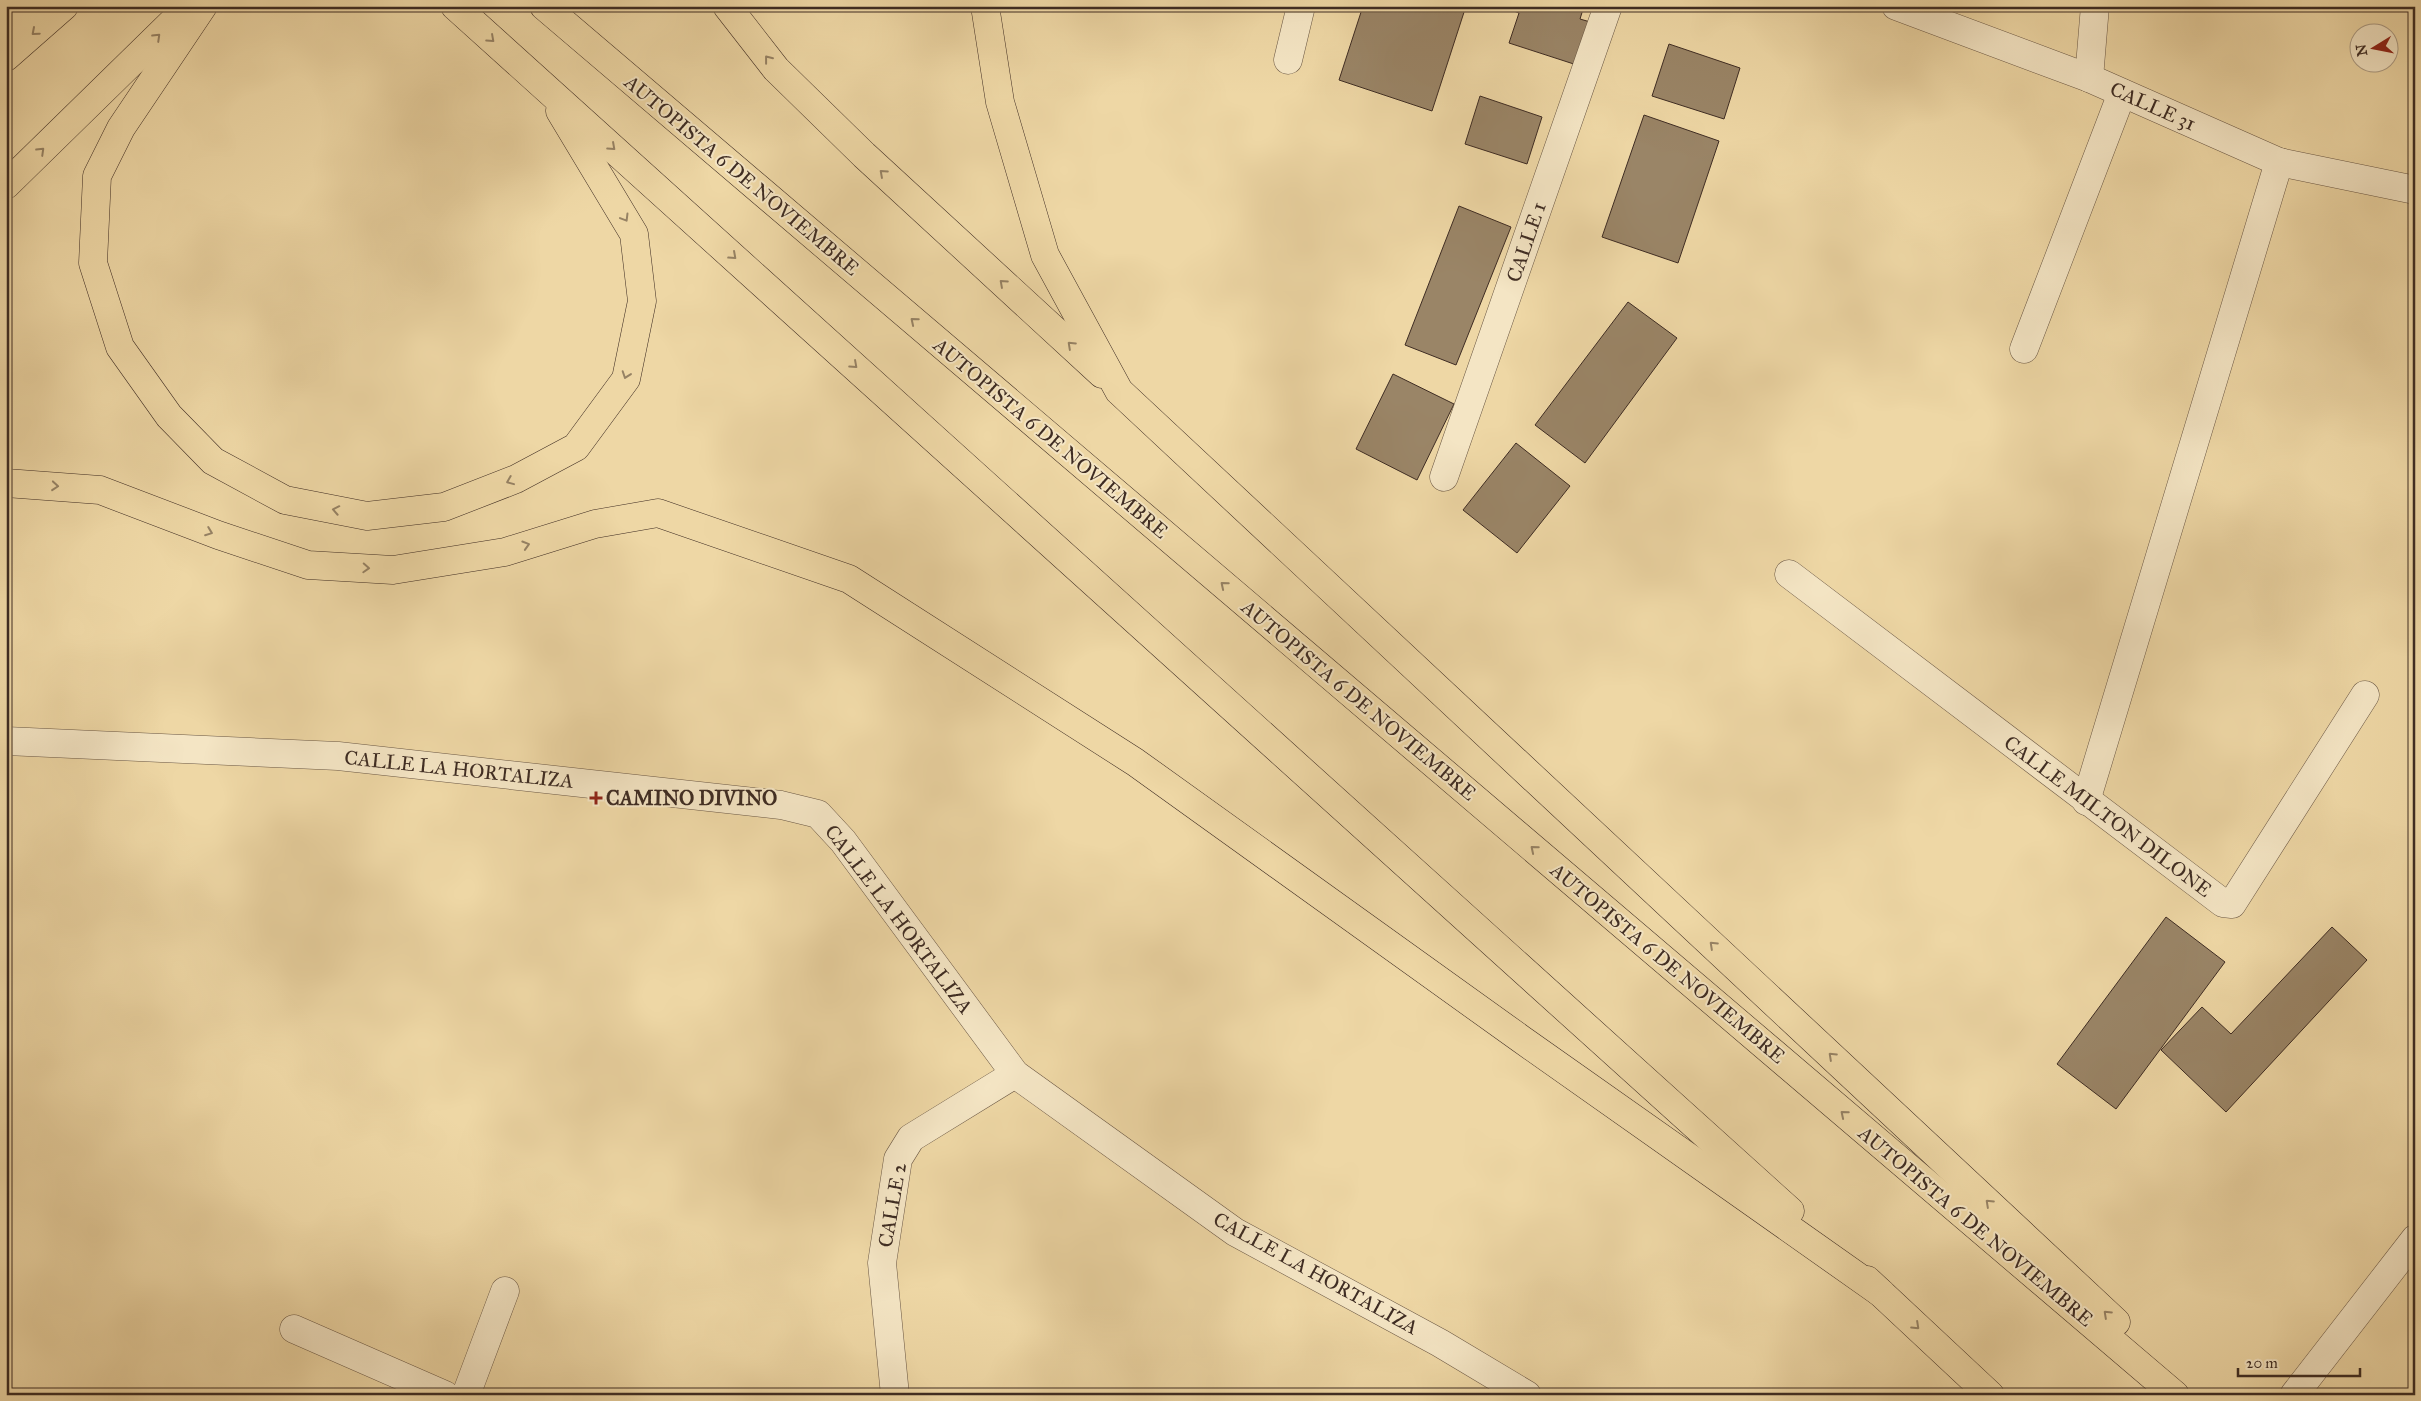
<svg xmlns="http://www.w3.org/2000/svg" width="2421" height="1401" font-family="'IM FELL Great Primer',serif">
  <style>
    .building { fill: #9a8567; stroke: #3e2c23 }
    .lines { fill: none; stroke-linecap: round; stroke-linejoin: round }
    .minor-casing { stroke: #6a5744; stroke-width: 29 }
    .major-casing { stroke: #3e2c23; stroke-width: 29 }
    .highway-casing { stroke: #3e2c23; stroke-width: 29 }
    .minor { stroke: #f4e5c4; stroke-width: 28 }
    .major { stroke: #eed7a5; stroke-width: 28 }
    .highway { stroke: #eed7a5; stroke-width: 28 }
    .oneway { stroke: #968264 }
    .poi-dot { fill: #8f2418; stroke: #f4e5c4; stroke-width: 2 }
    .labels { text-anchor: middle; stroke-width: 4; stroke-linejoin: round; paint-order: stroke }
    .street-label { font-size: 20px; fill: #3e2c23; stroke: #f4e5c4 }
    .poi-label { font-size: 20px; font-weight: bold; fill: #3e2c23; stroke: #f4e5c4; text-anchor: start }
  </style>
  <rect width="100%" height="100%" fill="#eed7a5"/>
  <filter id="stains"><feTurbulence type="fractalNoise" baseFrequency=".004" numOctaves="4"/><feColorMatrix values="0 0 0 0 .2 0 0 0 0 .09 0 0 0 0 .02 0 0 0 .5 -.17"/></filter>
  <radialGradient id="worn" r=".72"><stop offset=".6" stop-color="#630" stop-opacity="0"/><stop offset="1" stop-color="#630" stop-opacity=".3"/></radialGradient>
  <!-- building -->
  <g class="building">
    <polygon points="1363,6 1466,6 1432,111 1339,80"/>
    <polygon points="1584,6 1580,19 1597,24 1583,67 1509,43 1519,13 1501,6"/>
    <polygon points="1669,44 1740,68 1724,119 1652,96"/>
    <polygon points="1480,96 1542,117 1527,164 1465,144"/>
    <polygon points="1644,115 1719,141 1678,263 1602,237"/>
    <polygon points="1459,206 1511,227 1456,365 1405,345"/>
    <polygon points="1628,302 1677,338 1585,463 1535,425"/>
    <polygon points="1393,374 1454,404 1417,480 1356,449"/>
    <polygon points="1516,443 1570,486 1517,553 1463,510"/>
    <polygon points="2166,917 2225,962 2116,1109 2057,1064"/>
    <polygon points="2332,927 2367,960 2226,1112 2161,1050 2202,1007 2231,1034"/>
  </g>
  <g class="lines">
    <defs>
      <g id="minor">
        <polyline points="1896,6 2089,78 2279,162 2415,190"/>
        <polyline points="1288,60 1301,6"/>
        <polyline points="2089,78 2095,6"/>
        <polyline points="2024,349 2122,93"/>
        <polyline points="1444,477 1608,6"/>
        <polyline points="1789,574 2223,903 2232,904 2365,695"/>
        <polyline points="6,741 338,756 781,805 818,814 843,841 1015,1074 1235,1232 1440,1343 1527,1395"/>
        <polyline points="2086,801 2279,162"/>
        <polyline points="294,1329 445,1395"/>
        <polyline points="466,1395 505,1291"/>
        <polyline points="895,1395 882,1263 898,1159 911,1138 1015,1074"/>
        <polyline points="2294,1395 2415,1239"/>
      </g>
      <polyline id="major" points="6,185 189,6"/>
      <g id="highway">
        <polyline points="203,6 121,128 97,176 93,263 120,347 169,416 213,461 285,500 367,516 444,507 516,479 576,447 626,379 642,301 634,234 560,111"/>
        <polyline points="455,6 1790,1211"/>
        <polyline points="544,6 2175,1395"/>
        <polyline points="727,6 776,69 864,155 1102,374"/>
        <polyline points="985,6 1000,102 1045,255 1119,391 2116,1322"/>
        <polyline points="6,33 31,6"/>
        <polyline points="6,57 64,6"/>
        <polyline points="6,483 100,490 218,535 308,565 393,570 505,552 595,524 658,513 849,579 1135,762 1521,1039 1881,1293"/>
        <polyline points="1867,1280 1990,1395"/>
      </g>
    </defs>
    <!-- minor casing -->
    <use href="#minor" class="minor-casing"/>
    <!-- major casing -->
    <use href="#major" class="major-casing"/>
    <!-- highway casing -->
    <use href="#highway" class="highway-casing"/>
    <!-- minor -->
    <use href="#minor" class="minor"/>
    <!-- major -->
    <use href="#major" class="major"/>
    <!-- highway -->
    <use href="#highway" class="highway"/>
  </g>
  <!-- one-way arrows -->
  <defs><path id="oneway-chevron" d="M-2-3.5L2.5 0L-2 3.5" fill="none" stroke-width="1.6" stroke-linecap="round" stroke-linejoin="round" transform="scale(1.25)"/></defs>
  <g class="oneway">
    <use href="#oneway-chevron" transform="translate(35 32) rotate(139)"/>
    <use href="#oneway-chevron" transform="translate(157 37) rotate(-44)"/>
    <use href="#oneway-chevron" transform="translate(491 39) rotate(42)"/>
    <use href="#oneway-chevron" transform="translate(768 59) rotate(-128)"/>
    <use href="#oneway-chevron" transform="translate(612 147) rotate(42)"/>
    <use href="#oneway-chevron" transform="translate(41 151) rotate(-44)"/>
    <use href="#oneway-chevron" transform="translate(883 173) rotate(-138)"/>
    <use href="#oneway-chevron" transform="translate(625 218) rotate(59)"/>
    <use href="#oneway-chevron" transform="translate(733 256) rotate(42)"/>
    <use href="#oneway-chevron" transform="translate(1003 283) rotate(-138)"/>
    <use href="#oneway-chevron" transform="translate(914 321) rotate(-140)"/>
    <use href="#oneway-chevron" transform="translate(1071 345) rotate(-137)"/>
    <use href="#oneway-chevron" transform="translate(854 365) rotate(42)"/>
    <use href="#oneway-chevron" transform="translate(626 375) rotate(109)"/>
    <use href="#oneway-chevron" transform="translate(510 481) rotate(158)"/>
    <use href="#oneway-chevron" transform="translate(55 486) rotate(5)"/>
    <use href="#oneway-chevron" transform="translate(336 510) rotate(-169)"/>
    <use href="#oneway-chevron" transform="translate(209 532) rotate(21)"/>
    <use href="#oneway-chevron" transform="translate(526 545) rotate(-17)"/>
    <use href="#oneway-chevron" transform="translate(366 568) rotate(3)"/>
    <use href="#oneway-chevron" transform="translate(1224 585) rotate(-140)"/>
    <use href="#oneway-chevron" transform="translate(1534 849) rotate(-140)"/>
    <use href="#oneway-chevron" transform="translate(1713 945) rotate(-137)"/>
    <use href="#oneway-chevron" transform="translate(1832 1056) rotate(-137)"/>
    <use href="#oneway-chevron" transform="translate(1844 1114) rotate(-140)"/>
    <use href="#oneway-chevron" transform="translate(1989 1203) rotate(-137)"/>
    <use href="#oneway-chevron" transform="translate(2107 1314) rotate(-137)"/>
    <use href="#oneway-chevron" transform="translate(1916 1326) rotate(43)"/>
  </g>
  <!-- markers -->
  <path class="poi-dot" d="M593.5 790.5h5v5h5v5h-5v5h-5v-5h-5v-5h5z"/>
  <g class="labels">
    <!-- street labels -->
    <g class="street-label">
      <text transform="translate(2153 106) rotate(24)" y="7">CALLE 31</text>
      <text transform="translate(742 175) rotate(40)" y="7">AUTOPISTA 6 DE NOVIEMBRE</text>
      <text transform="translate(1526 242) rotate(-71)" y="7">CALLE 1</text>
      <text transform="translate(1051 438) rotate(40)" y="7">AUTOPISTA 6 DE NOVIEMBRE</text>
      <text transform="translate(1359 700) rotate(40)" y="7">AUTOPISTA 6 DE NOVIEMBRE</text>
      <text transform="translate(459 769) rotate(6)" y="7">CALLE LA HORTALIZA</text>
      <text transform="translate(2108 816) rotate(37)" y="7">CALLE MILTON DILONE</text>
      <text transform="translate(899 919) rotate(53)" y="7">CALLE LA HORTALIZA</text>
      <text transform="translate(1668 963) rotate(40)" y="7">AUTOPISTA 6 DE NOVIEMBRE</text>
      <text transform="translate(892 1205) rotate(-80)" y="7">CALLE 2</text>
      <text transform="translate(1976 1226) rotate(40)" y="7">AUTOPISTA 6 DE NOVIEMBRE</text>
      <text transform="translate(1316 1273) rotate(29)" y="7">CALLE LA HORTALIZA</text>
    </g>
    <!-- poi labels -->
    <g class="poi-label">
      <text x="606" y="805">CAMINO DIVINO</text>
    </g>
  </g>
  <!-- margin -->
  <rect width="2421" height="1401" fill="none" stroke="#eed7a5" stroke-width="25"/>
  <rect x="8" y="8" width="2406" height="1386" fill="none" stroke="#3e2c23" stroke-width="2.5"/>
  <rect x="12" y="12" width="2396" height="1376" fill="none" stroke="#3e2c23"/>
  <!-- north arrow -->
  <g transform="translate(2374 48) rotate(260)"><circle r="24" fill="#f4e5c4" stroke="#ab9b84"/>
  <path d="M0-4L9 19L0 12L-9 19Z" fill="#8f2418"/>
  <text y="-8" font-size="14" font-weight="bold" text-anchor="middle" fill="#3e2c23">N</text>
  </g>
  <!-- scale -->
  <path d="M2238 1368v8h122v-8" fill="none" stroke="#3e2c23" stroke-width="2.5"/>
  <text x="2246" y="1368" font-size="15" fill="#3e2c23" stroke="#f4e5c4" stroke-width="4" paint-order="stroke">20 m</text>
  <rect width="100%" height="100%" filter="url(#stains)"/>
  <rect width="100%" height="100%" fill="url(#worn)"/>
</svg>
